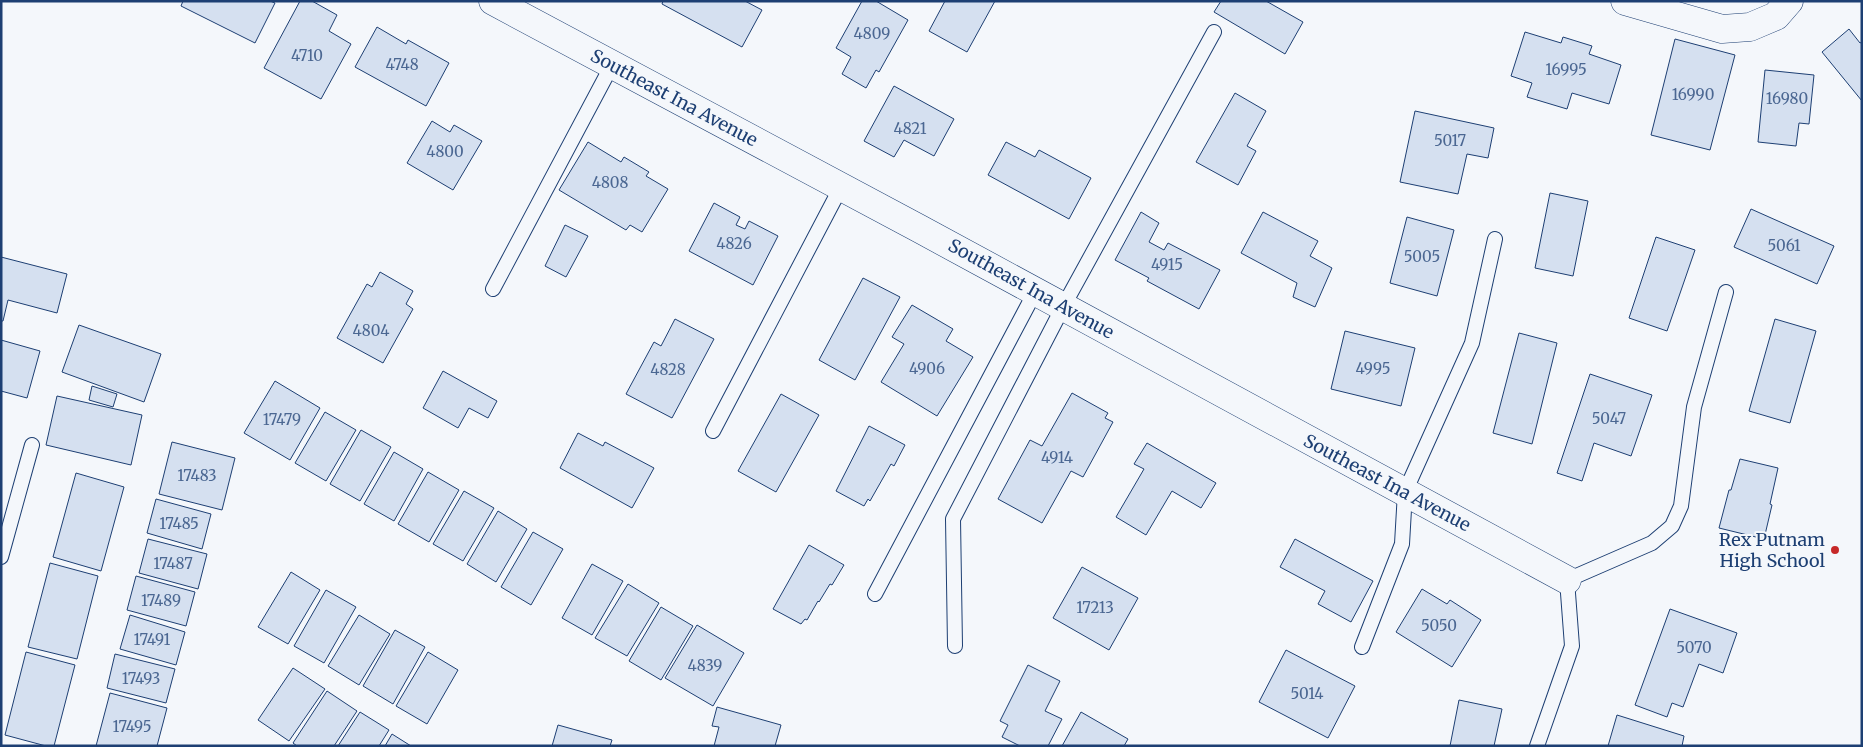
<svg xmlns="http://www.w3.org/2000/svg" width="1863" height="747" font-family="Merriweather,serif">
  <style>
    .building { fill: #d5e0f0; stroke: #1d3f73 }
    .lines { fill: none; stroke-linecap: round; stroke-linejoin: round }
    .lane-casing { stroke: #1d3f73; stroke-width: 16 }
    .street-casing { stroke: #1d3f73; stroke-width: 29 }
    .lane { stroke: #f4f7fb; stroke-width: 14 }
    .street { stroke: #f4f7fb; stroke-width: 28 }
    .poi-dot { fill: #c62828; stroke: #f4f7fb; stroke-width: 2 }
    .labels { text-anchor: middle; stroke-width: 4; stroke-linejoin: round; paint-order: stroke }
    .number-label { font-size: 15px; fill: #4b6792 }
    .street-label { font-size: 18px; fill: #1d3f73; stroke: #f4f7fb }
    .poi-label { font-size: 18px; fill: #1d3f73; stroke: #f4f7fb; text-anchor: end }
  </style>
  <rect width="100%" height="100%" fill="#f4f7fb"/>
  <!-- building -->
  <g class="building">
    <polygon points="183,1 270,1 275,3 255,43 181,6"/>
    <polygon points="300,1 312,1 337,15 329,31 351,44 321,99 264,68"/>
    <polygon points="663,1 745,1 762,10 742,47 662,4"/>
    <polygon points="862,1 876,1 908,20 879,72 876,70 866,88 842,74 851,57 836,48"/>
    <polygon points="945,1 995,1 967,52 929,31"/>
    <polygon points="1221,1 1266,1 1303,22 1285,54 1214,12"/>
    <polygon points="377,27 406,44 408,40 449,63 426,106 355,67"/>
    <polygon points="1849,29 1860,43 1862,42 1862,101 1822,52"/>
    <polygon points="1525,32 1561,43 1563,37 1592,46 1589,54 1621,65 1609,104 1572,93 1567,109 1527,97 1532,83 1511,76"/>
    <polygon points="1675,39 1735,55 1710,150 1651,135"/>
    <polygon points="1765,70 1814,75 1809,124 1799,123 1796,146 1758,142"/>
    <polygon points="894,86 954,119 934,156 904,140 894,157 864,141"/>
    <polygon points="1235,93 1266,111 1247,146 1256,151 1238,185 1196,162"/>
    <polygon points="1415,111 1494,128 1488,158 1467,154 1458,194 1400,182"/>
    <polygon points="432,121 450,132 454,125 482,141 453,190 407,163"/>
    <polygon points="588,142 621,162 624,157 649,172 646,176 668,189 642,232 630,225 626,230 559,190"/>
    <polygon points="1006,142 1035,157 1039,150 1091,178 1069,219 988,175"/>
    <polygon points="1550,193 1588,201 1573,276 1535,268"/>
    <polygon points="714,203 740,217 736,225 745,229 749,221 778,236 753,285 689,251"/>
    <polygon points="1751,209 1834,246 1817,284 1734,247"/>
    <polygon points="1141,212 1159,223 1149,242 1164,250 1168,243 1220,270 1199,309 1147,281 1149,278 1115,260"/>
    <polygon points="1263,212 1318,241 1310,256 1332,268 1315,307 1293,297 1297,283 1241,253"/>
    <polygon points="1407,217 1454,230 1437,296 1390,283"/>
    <polygon points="565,225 588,236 566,277 545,266"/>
    <polygon points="1656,237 1695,250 1667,331 1629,318"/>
    <polygon points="1,257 67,274 57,313 8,300 3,321 1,321"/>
    <polygon points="380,272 413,291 406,304 413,309 383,363 337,338 367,284 372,287"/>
    <polygon points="863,278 900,297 855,380 819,360"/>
    <polygon points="912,305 953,329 946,341 973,357 937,416 881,382 904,344 892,337"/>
    <polygon points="675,319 714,339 672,418 626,394 654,342 661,346"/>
    <polygon points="1775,319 1816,331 1790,423 1749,411"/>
    <polygon points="79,325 161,354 144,402 62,372"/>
    <polygon points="1345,331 1415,348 1401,406 1331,389"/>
    <polygon points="1519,333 1557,343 1532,444 1493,433"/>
    <polygon points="1,340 40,351 27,398 1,391"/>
    <polygon points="443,371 497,401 488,418 469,408 458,428 423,408"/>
    <polygon points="1590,374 1652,395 1631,456 1594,443 1582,481 1557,473"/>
    <polygon points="275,381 320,408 290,460 244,433"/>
    <polygon points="92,386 117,394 113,407 89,400"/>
    <polygon points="1072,393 1108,413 1105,418 1113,422 1083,477 1071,471 1042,523 998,499 1030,440 1042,446"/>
    <polygon points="781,394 819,415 776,492 738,471"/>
    <polygon points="57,396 142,415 131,465 46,445"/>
    <polygon points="325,412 356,430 326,481 295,463"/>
    <polygon points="869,426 905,445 894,466 891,464 870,501 868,499 864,506 836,491"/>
    <polygon points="361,430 391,447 360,501 330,484"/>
    <polygon points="578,433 603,446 605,442 654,468 632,508 560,468"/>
    <polygon points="172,442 235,458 222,510 159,494"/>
    <polygon points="1147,443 1216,483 1201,508 1172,491 1146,535 1116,517 1144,469 1134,464"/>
    <polygon points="394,452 423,469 394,521 364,504"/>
    <polygon points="1740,459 1778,468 1770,504 1772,505 1764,539 1719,528 1729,490 1731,490"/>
    <polygon points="428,472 459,490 429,542 398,524"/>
    <polygon points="76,473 124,487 101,571 53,557"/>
    <polygon points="464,491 494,508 463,561 433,544"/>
    <polygon points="156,499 211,514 202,549 147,533"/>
    <polygon points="498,511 527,529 496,582 467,564"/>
    <polygon points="533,532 563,549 531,605 501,587"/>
    <polygon points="148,539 207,554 198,589 139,573"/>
    <polygon points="1295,539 1373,581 1351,622 1318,604 1325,591 1280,567"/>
    <polygon points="809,545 844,565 832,585 830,584 819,602 818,601 807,620 805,619 801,624 773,609"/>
    <polygon points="50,563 98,576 77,659 28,647"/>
    <polygon points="592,564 623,581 592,635 562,618"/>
    <polygon points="1082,567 1138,598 1109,650 1053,618"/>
    <polygon points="291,572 320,590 288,644 258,627"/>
    <polygon points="136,576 195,592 186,626 127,610"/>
    <polygon points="628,584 659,603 627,656 595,638"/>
    <polygon points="1422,589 1447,604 1450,600 1481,620 1452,667 1396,632"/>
    <polygon points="326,590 356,607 324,663 294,646"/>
    <polygon points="661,607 693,626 661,680 629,661"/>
    <polygon points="1670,609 1737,633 1723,673 1699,664 1683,707 1672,703 1667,717 1635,705"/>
    <polygon points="130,615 185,632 176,665 120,649"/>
    <polygon points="359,615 390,634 359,685 328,666"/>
    <polygon points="697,625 744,653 713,706 665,678"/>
    <polygon points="395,630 425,647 393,704 363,686"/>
    <polygon points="1286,650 1355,686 1328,738 1259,702"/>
    <polygon points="26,652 75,665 54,746 46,746 5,735"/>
    <polygon points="428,652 458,670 427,724 396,706"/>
    <polygon points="115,654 175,669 166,703 107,688"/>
    <polygon points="1028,665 1060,681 1045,711 1062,719 1048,746 1020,746 1002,737 1008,725 1000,721"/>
    <polygon points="293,668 325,689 289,741 258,720"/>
    <polygon points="327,691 357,711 334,746 297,746 293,743"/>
    <polygon points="110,693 167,708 157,746 96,746"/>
    <polygon points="1459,700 1502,709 1494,746 1450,746"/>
    <polygon points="717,707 781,725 775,746 714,746 719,727 712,726"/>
    <polygon points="360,712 389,730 379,746 338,746"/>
    <polygon points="1081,712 1128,739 1124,746 1062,746"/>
    <polygon points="1617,715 1684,736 1682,746 1608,746"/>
    <polygon points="558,725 612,740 610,746 552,746"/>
    <polygon points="392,734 411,746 385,746"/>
  </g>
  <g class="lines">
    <defs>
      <g id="lane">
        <polyline points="493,289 612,65"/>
        <polyline points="713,431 841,187"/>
        <polyline points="1,557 32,445"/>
        <polyline points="875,594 1035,292"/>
        <polyline points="955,646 953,519 1063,307 1214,32"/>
        <polyline points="1362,647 1402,544 1405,492 1472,343 1495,239"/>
        <polyline points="1537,746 1572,646 1567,580 1652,543 1672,526 1681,506 1694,407 1726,292"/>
      </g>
      <g id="street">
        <polyline points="493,1 920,229 1567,580"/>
        <polyline points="1625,1 1722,29 1750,27 1776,16 1789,1"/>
      </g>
    </defs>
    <!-- lane casing -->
    <use href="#lane" class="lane-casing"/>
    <!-- street casing -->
    <use href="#street" class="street-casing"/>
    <!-- lane -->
    <use href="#lane" class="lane"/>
    <!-- street -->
    <use href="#street" class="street"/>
  </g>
  <!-- markers -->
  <circle class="poi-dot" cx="1835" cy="550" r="5"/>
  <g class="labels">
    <!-- number labels -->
    <g class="number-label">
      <text x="872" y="39">4809</text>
      <text x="307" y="61">4710</text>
      <text x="402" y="70">4748</text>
      <text x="1566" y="75">16995</text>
      <text x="1693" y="100">16990</text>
      <text x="1787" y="104">16980</text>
      <text x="910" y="134">4821</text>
      <text x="1450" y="146">5017</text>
      <text x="445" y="157">4800</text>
      <text x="610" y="188">4808</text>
      <text x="734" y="249">4826</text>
      <text x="1784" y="251">5061</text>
      <text x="1422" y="262">5005</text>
      <text x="1167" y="270">4915</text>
      <text x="371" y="336">4804</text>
      <text x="927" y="374">4906</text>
      <text x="1373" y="374">4995</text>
      <text x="668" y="375">4828</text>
      <text x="1609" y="424">5047</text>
      <text x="282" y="425">17479</text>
      <text x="1057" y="463">4914</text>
      <text x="197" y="481">17483</text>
      <text x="179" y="529">17485</text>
      <text x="173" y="569">17487</text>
      <text x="161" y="606">17489</text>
      <text x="1095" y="613">17213</text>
      <text x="1439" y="631">5050</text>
      <text x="152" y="645">17491</text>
      <text x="1694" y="653">5070</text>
      <text x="705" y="671">4839</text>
      <text x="141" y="684">17493</text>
      <text x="1307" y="699">5014</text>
      <text x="132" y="732">17495</text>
    </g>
    <!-- street labels -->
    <g class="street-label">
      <text transform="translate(674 98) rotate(28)" y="6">Southeast Ina Avenue</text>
      <text transform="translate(1031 289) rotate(29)" y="6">Southeast Ina Avenue</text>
      <text transform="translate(1387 483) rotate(28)" y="6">Southeast Ina Avenue</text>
    </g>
    <!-- poi labels -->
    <g class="poi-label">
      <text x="1825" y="546">Rex Putnam<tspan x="1825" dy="21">High School</tspan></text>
    </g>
  </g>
  <!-- border -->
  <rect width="1863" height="747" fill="none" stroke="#1d3f73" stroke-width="5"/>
</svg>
